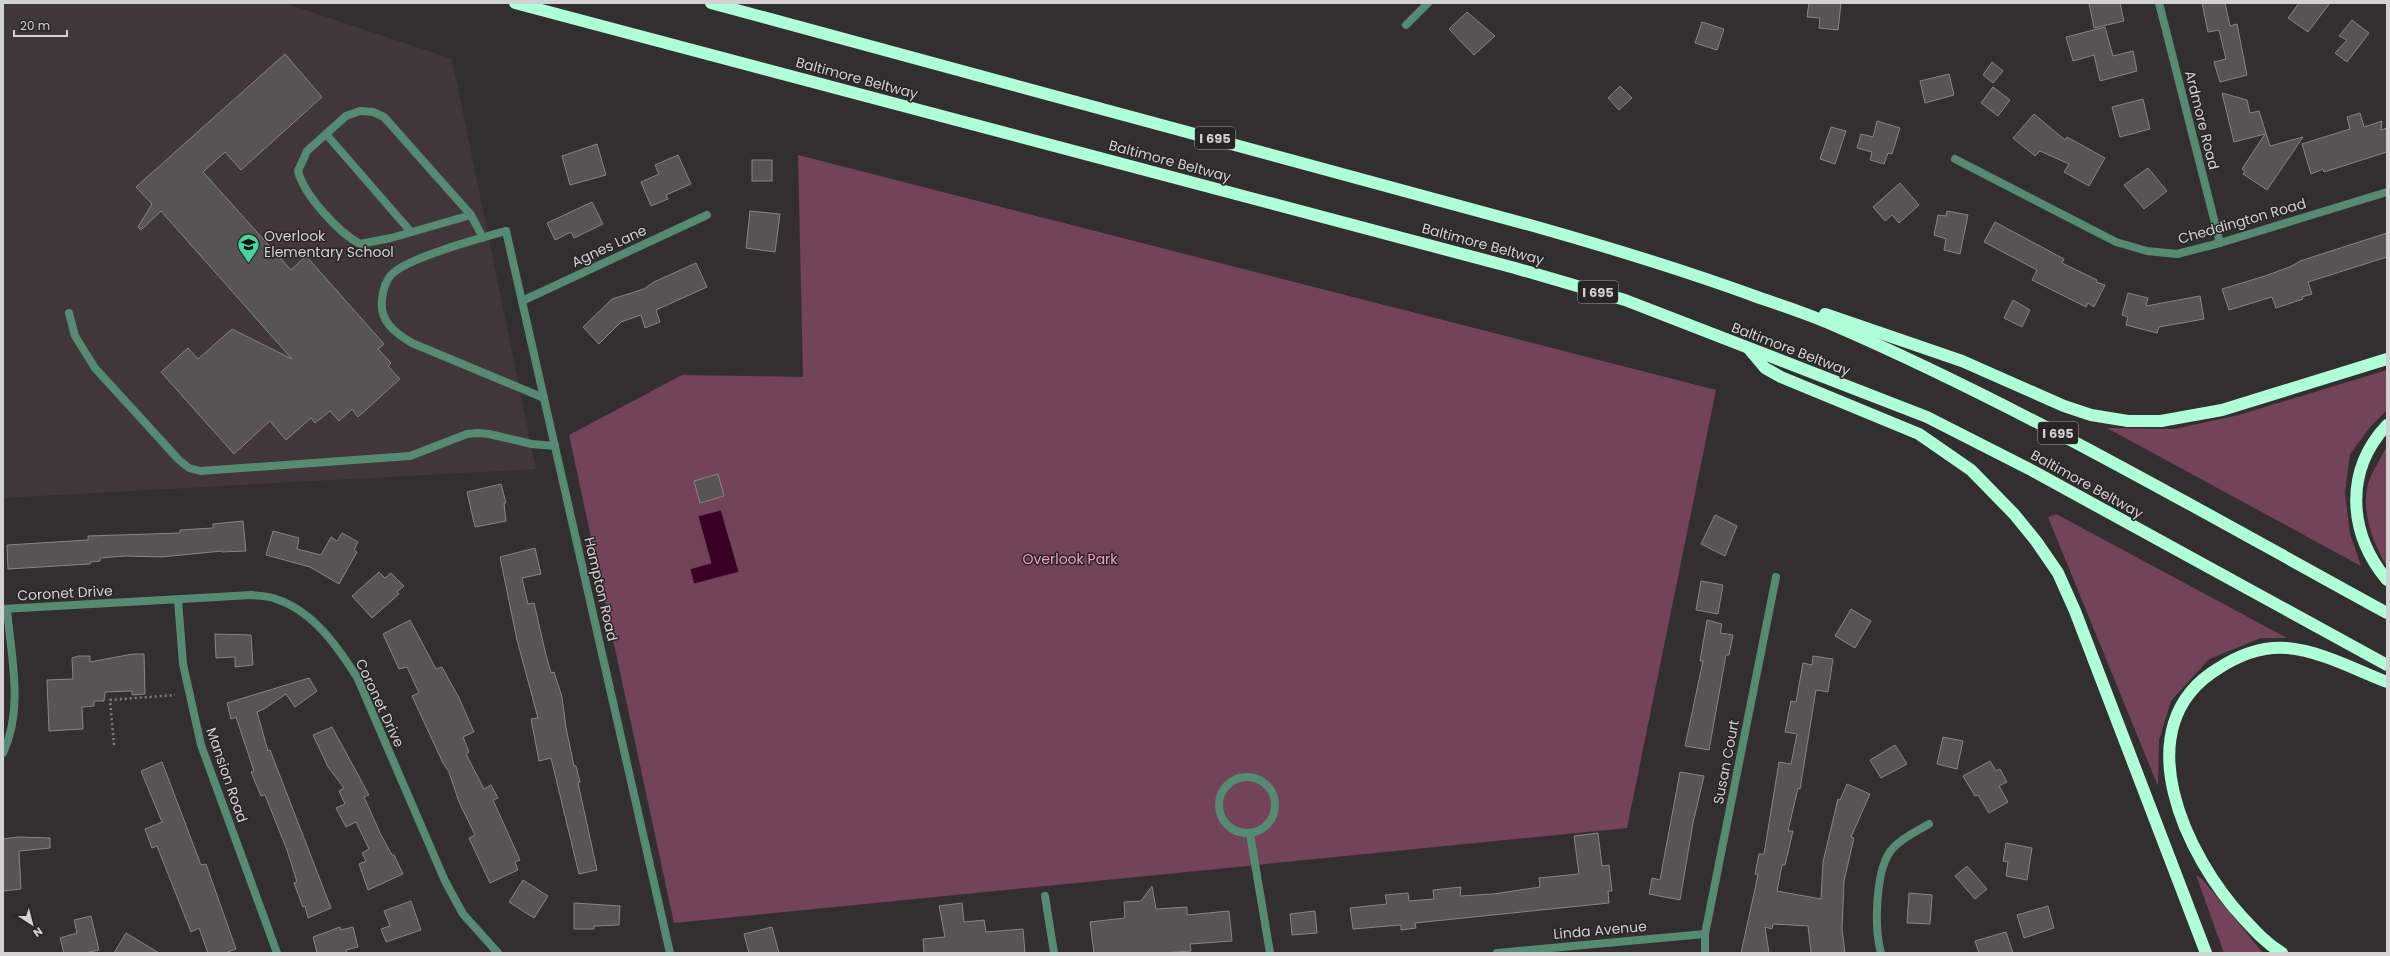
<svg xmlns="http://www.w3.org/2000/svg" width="2390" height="956" font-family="Poppins,sans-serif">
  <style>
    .built { fill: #41363a }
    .green { fill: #73435a }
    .water { fill: #3a0023; stroke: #683f58 }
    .building { fill: #585355; stroke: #898386 }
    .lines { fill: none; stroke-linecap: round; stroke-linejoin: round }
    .path { stroke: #807d7f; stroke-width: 2.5; stroke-dasharray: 2 3; stroke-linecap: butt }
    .lane { stroke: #548b72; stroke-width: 8 }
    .street { stroke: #548b72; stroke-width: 8 }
    .highway { stroke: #aefed8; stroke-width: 12 }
    .labels { text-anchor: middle; stroke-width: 3; stroke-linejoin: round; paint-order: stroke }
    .shield { fill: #292527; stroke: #a09d9f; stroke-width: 1 }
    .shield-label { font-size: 13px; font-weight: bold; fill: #d3d1d2 }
    .street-label { font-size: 14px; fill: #d3d1d2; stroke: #292527 }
    .poi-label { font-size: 14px; fill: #d3d1d2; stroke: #292527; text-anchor: start }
    .park-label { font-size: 14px; fill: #fd9dcb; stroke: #292527 }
  </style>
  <rect width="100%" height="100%" fill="#332f31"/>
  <!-- built -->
  <polygon class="built" points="3,3 284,3 452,59 536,469 3,498"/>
  <!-- green -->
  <g class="green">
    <polygon points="798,155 1716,390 1627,828 674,923 569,435 682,375 803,377"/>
    <polygon points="2387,370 2387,410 2371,426 2350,454 2345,493 2350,534 2361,566 2107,428 2174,429 2239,415"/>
    <path d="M2387,446v121c-15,-26 -29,-62 -16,-91 5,-11 11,-20 16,-30z"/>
    <polygon points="2056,514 2287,638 2261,638 2209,659 2171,701 2159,740 2158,786 2048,517"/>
    <polygon points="2196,875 2203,880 2263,953 2224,953"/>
  </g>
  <!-- water -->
  <polygon class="water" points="721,510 739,572 694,584 690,569 711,563 698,516"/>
  <!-- building -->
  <g class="building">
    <polygon points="1809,3 1841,3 1838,30 1819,28 1820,18 1807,17"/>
    <polygon points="2089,3 2120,3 2124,21 2094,28"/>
    <polygon points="2202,3 2225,3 2230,26 2237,24 2247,75 2220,82 2214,62 2226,59 2219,30 2208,32"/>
    <polygon points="2299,3 2330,3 2308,32 2288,18"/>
    <polygon points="1467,12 1495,36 1474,55 1449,29"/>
    <polygon points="2352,20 2369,33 2347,62 2335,53 2347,40 2339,36"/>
    <polygon points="1702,22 1724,29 1717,50 1695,43"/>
    <polygon points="2105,27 2113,56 2133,51 2137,71 2100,81 2094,55 2073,61 2066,37"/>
    <polygon points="285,54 322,97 241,170 225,152 203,172 291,270 306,256 384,344 378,349 391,363 388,366 400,379 358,417 352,409 339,421 330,411 315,423 311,418 286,440 270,421 234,454 161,372 188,348 198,359 232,329 292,359 161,211 141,230 138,227 152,204 136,187"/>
    <polygon points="1992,62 2003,71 1993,83 1983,75"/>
    <polygon points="1949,74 1954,95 1925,103 1920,81"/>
    <polygon points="1620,86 1632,98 1619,110 1608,98"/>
    <polygon points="1993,87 2010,100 1998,116 1981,103"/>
    <polygon points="2222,93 2247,100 2250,113 2259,111 2270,146 2303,137 2267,190 2243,174 2245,171 2242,169 2265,134 2234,142"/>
    <polygon points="2143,99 2150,129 2120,137 2112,107"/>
    <polygon points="2360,113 2364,127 2382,121 2381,130 2387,128 2387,152 2324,172 2323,169 2311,174 2302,144 2350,129 2347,117"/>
    <polygon points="2034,114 2065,140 2067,137 2105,158 2089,186 2064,172 2069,164 2040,151 2035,156 2013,138"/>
    <polygon points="1877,121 1900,128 1892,154 1888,153 1884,164 1870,160 1872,152 1857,148 1861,134 1873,137"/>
    <polygon points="1831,127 1846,131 1835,164 1820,159"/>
    <polygon points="597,144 606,175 570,185 562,156"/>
    <polygon points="678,155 691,184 666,195 668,199 651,206 641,182 659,174 655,165"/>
    <rect x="752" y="160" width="20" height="21"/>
    <polygon points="2148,168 2167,191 2144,209 2124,185"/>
    <polygon points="1900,183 1919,205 1899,223 1892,215 1885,221 1873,207"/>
    <polygon points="592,202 603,224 574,238 571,232 555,240 547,223"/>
    <polygon points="750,211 780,214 775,252 746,248"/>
    <polygon points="1947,211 1968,215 1960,254 1944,250 1946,239 1934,235 1938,215 1946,216"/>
    <polygon points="1995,222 2064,259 2062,263 2097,280 2096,282 2105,285 2094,307 2088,303 2086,307 2032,280 2037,270 1984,242"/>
    <polygon points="2387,233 2387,257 2308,282 2312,294 2302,297 2303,299 2276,308 2272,297 2229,310 2222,289 2265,276 2292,266 2300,261"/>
    <polygon points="696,263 707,287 656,310 660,322 645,328 641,315 621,322 599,344 583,327 612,299 644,289 654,282"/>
    <polygon points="2128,293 2148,298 2146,306 2200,296 2204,319 2159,327 2157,333 2126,325 2128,317 2122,315"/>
    <polygon points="2013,300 2030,310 2022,327 2004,318"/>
    <polygon points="718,474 724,496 700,503 694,481"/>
    <polygon points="501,484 506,503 504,503 506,521 475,527 467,492"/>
    <polygon points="1715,515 1737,526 1725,556 1701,544"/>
    <polygon points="243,521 246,551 222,552 222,551 161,557 125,556 100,558 100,561 90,562 90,564 8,569 7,545 88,540 88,536 180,533 180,530 213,528 213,524"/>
    <polygon points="273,531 299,538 297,549 321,555 331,537 337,541 342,533 358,542 354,550 357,552 339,584 310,567 266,555"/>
    <polygon points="535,548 541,574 522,578 528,604 534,603 546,655 551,673 554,672 562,697 566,728 574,766 576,766 580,782 578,783 597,870 579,874 551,758 539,761 531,719 538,718 517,640 500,557"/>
    <polygon points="379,572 385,578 391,573 404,586 397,592 399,594 372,618 352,596"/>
    <polygon points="1701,581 1723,585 1718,614 1696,610"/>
    <polygon points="1851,609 1871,621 1855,648 1835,636"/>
    <polygon points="410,620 436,669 442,667 459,698 474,732 463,737 469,752 466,754 484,789 491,785 498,798 493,800 520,860 515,862 518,870 490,883 469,838 475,835 459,802 449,772 443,763 412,696 419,693 407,667 399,669 383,634"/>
    <polygon points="1707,620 1722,624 1720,633 1733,635 1729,655 1726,655 1709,750 1685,746 1703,661 1700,661"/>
    <polygon points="215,634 251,635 253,665 235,667 235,657 216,658"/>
    <polygon points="133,654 144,654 145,694 132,695 132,691 105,692 104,701 94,701 94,706 82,707 83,729 49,731 47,680 73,679 72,658 78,656 90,656 90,662"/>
    <polygon points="1813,656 1833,659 1828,692 1816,690 1800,789 1798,788 1788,831 1793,831 1785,865 1782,865 1777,891 1821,899 1823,862 1838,799 1840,800 1847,784 1870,794 1851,837 1854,838 1844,881 1842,929 1845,953 1811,953 1808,926 1773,924 1772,929 1765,927 1769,953 1741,953 1758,875 1755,874 1759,854 1764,854 1779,762 1791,764 1797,734 1785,732 1791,701 1796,702 1803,663 1812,665"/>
    <polygon points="309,678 317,691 295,707 286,694 264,709 257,712 268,751 270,750 331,908 308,918 305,906 303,907 294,883 297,882 287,850 265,795 261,796 251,772 254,771 236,717 231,719 227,703"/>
    <polygon points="332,727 369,795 364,797 381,835 392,855 394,855 403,874 368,890 359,864 366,861 362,853 369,849 356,822 346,827 336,808 345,804 339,791 344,788 328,767 313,735"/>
    <polygon points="1943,737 1963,741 1957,769 1937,764"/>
    <polygon points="1895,745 1907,764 1881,778 1870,760"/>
    <polygon points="1990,761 1996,771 2000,769 2007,782 1999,786 2008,802 1989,813 1978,795 1975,796 1963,776"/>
    <polygon points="162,762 201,865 206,864 236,949 225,953 208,953 199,928 191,932 157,846 152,848 145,829 162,822 141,771"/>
    <polygon points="1680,772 1704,776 1693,823 1680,900 1649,894 1652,878 1660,880"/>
    <polygon points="1598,833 1602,866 1609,865 1612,891 1608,891 1609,903 1415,923 1416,928 1401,930 1401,925 1353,929 1350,908 1387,904 1385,895 1408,893 1409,901 1434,899 1433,890 1461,887 1460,896 1493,894 1540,887 1539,878 1579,874 1574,836"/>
    <polygon points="18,837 50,838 50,848 19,851 21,889 3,891 3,839"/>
    <polygon points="2006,843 2032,848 2027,880 2006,876 2008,862 2003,861"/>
    <polygon points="1967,866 1987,889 1975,899 1955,876"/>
    <polygon points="523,880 548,896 534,918 509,902"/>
    <polygon points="1152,886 1156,909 1187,907 1187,915 1229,911 1232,941 1190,944 1191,951 1161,953 1094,953 1090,922 1125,918 1124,902 1141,901"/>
    <polygon points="1909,893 1932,895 1930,924 1907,923"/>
    <polygon points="411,901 421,930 386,942 381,929 390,926 384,911"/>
    <polygon points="574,903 620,906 619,925 594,926 594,929 574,929"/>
    <polygon points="962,903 964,922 984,920 986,932 1023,929 1025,953 924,953 923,939 945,937 939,906"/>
    <polygon points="2048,906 2054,928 2024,938 2017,915"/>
    <polygon points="1315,911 1317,933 1292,935 1290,914"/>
    <polygon points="91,916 99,950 85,953 64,953 60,938 77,933 74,920"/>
    <polygon points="340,927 341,930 353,927 358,947 346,950 347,953 317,953 313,937"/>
    <polygon points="772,927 779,953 749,953 744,934"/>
    <polygon points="2006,932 2013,953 1979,953 1975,941"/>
    <polygon points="126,933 159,953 114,953"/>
  </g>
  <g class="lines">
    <!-- path -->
    <polyline class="path" points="114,745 110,700 175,695"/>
    <!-- lane -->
    <g class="lane">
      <polyline points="326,134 411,232"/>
      <path d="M471,215l-80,23 -31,6c-22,-12 -56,-49 -62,-73l9,-20 39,-35 14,-5 13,1 11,5 87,98 12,23"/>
      <path d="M506,231c-25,7 -97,26 -114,43 -6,6 -9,16 -10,25 -3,22 13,34 30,44l132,55"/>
      <polyline points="69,313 75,336 95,368 179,460 189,468 200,471 410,456 467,434 477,433 489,434 532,444 555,446"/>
    </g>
    <!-- street -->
    <g class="street">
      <polyline points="2159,3 2220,243"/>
      <polyline points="1406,25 1428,3"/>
      <polyline points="1955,159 2116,242 2147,251 2177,254 2220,243 2387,192"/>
      <polyline points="506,231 670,953"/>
      <polyline points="522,301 707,215"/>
      <polyline points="178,600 183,664 201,745 277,953"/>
      <path d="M3,609l249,-14c8,1 17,1 24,4 37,12 61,47 81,78l88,204 18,33 35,39"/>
      <path d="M3,753c21,-44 8,-97 4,-144"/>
      <circle cx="1247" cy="805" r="28"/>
      <polyline points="1250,834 1270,953"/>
      <polyline points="1045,896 1054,953"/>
      <polyline points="1497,953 1705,934"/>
      <polyline points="1705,953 1705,934 1776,577"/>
      <path d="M1881,953c-7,-25 -6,-86 12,-105 10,-11 24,-17 36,-24"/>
    </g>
    <!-- highway -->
    <g class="highway">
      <polyline points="515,3 1515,268 1625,300 1927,417 2033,471 2387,665"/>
      <path d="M711,3l819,222c78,22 154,45 230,73 24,8 48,16 71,26 192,83 373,189 556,289"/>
      <polyline points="1825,314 1962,361 2064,406 2091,415 2128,421 2161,421 2222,410 2387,359"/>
      <polyline points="1749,349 1765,368 1781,377 1919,434 1971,470 2014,514 2036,541 2058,573 2075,611 2206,953"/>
      <path d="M2387,425c-43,46 -39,108 0,155"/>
      <path d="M2282,953c-15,-9 -26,-21 -38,-34 -57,-61 -122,-193 -25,-251 20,-13 43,-22 68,-20 34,3 69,22 100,34"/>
    </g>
  </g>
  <!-- icons -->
  <defs>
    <symbol id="school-pin" viewBox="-11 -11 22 30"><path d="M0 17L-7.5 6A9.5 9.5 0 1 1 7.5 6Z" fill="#48d49d" stroke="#292527"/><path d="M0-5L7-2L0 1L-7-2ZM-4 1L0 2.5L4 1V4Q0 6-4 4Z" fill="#111"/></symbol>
  </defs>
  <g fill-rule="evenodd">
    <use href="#school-pin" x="236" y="232" width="25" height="34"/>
  </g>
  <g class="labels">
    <!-- shield labels -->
    <g class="shield">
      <rect x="1195" y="127" width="40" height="22" rx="3"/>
      <rect x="1578" y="281" width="40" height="22" rx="3"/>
      <rect x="2038" y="422" width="40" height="22" rx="3"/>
    </g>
    <g class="shield-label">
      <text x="1215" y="143">I 695</text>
      <text x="1598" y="297">I 695</text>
      <text x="2058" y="438">I 695</text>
    </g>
    <!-- street labels -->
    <g class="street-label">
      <text transform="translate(857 78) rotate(15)" y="5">Baltimore Beltway</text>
      <text transform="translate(2202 120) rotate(76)" y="5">Ardmore Road</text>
      <text transform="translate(1170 161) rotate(15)" y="5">Baltimore Beltway</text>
      <text transform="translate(2242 221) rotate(-16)" y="5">Cheddington Road</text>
      <text transform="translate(1483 244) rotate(15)" y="5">Baltimore Beltway</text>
      <text transform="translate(609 246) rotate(-25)" y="5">Agnes Lane</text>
      <text transform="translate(1791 349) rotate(21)" y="5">Baltimore Beltway</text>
      <text transform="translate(2087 484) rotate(29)" y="5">Baltimore Beltway</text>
      <text transform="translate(601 589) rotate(77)" y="5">Hampton Road</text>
      <text transform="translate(65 593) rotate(-3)" y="5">Coronet Drive</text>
      <text transform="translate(380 703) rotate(65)" y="5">Coronet Drive</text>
      <text transform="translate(1726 762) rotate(-79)" y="5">Susan Court</text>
      <text transform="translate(227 775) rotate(71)" y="5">Mansion Road</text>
      <text transform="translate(1600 930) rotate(-5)" y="5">Linda Avenue</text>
    </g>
    <!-- poi labels -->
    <g class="poi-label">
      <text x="264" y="241">Overlook<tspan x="264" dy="16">Elementary School</tspan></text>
    </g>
    <!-- park labels -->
    <g class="park-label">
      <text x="1070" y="564">Overlook Park</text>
    </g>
  </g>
  <!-- border -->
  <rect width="2390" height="956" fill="none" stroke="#d3d1d2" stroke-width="8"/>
  <!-- north arrow -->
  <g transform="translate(32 924) rotate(144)" stroke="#292527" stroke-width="3" paint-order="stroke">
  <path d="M0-3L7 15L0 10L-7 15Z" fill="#d3d1d2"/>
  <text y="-6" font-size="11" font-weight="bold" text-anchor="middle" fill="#d3d1d2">N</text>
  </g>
  <!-- scale -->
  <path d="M14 30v6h53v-6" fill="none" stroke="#d3d1d2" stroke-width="2"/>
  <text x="20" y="30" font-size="12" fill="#d3d1d2" stroke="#292527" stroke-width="3" paint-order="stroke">20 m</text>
</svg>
